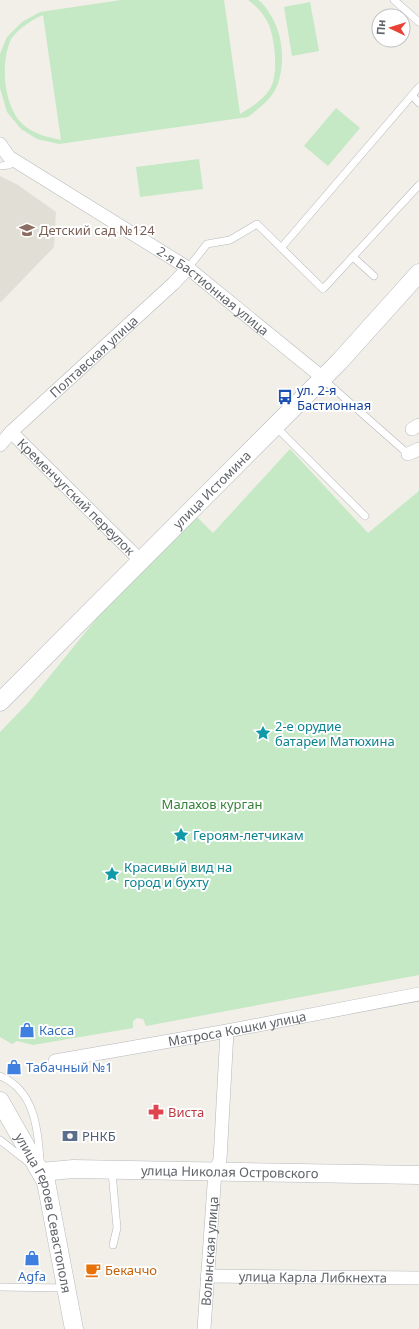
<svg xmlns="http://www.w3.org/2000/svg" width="419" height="1329" font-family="'Noto Sans',sans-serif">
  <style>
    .education { fill: #e1ded6 }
    .green { fill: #c5e8c5; fill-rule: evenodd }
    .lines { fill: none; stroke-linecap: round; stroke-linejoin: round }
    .service-casing { stroke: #b5b8bc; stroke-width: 8 }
    .minor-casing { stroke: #b5b8bc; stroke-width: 14 }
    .secondary-casing { stroke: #b6babf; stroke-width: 19 }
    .service { stroke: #fff; stroke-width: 7 }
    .minor { stroke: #fff; stroke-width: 13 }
    .secondary { stroke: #fff; stroke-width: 18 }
    .labels { text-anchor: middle; stroke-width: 4; stroke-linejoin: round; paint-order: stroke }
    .education-label { font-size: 13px; fill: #785e54; stroke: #fff; text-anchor: start }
    .street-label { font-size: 13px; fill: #5f6368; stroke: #fff }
    .transit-label { font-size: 13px; fill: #164399; stroke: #fff; text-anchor: start }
    .culture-label { font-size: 13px; fill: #0d838f; stroke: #fff; text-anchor: start }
    .park-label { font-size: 13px; fill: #348238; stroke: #fff }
    .shop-label { font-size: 13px; fill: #366cbe; stroke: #fff; text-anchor: start }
    .health-label { font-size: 13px; fill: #be3a42; stroke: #fff; text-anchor: start }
    .service-label { font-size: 13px; fill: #4e5e75; stroke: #fff; text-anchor: start }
    .food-label { font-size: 13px; fill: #c56008; stroke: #fff; text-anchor: start }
  </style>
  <rect width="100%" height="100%" fill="#f1efe8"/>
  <!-- education -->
  <polygon class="education" points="0,176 18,185 56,212 54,247 0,303"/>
  <!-- green -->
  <g class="green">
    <path d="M121,0h103l16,114c12,-7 26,-16 32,-29 6,-15 3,-50 -5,-64 -5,-9 -11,-15 -19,-21 3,0 7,0 10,0 4,2 8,8 10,11 15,20 18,52 9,75 -5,13 -19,23 -29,31l-189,27 -22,-5 -16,-10 -14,-17 -7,-24v-34l7,-17 15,-15 18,-10zM43,15l18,125c-13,-3 -24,-5 -35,-13 -23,-17 -26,-64 -15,-88 7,-10 22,-20 32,-24z"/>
    <polygon points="310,2 319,51 292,56 284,7"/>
    <polygon points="336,108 360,128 328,166 304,146"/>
    <polygon points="199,159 203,189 140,197 136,167"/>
    <polygon points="290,449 368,533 419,491 419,975 146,1026 143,1019 137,1018 133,1021 133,1028 33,1045 17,1041 12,1044 0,1037 0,732 28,703 97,618 197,517 213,533"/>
  </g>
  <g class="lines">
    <defs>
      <g id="service">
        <polyline points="394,0 419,22"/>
        <polyline points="412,95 419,103"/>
        <polyline points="0,166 9,165 15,161"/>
        <polyline points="281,248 419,87"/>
        <polyline points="353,257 374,276"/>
        <polyline points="188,268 207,244 230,240 257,224 323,289 419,185"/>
        <polyline points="323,379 408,454"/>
        <polyline points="275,426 365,516"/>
        <path d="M0,1076c34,14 38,52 40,84"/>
        <polyline points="0,1140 28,1162"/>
        <polyline points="112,1172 117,1228 113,1245"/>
        <polyline points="0,1287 66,1288"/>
      </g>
      <g id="minor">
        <path id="s1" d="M0,144l9,13 179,111 135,110"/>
        <polyline points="412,429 419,425"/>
        <path id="s2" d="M11,432l130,129"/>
        <path id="s3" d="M0,445l11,-13 163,-149 14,-15"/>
        <polyline points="408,454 419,449"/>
        <path id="s4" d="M55,1061l172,-30 192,-37"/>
        <path id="s5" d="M207,1276l212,2"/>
        <path id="s6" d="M204,1329l11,-158 5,-11 7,-129"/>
      </g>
      <g id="secondary">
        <path id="s7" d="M0,702l339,-340 80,-89"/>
        <path id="s8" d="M0,1101l46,81 28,147"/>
        <path id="s9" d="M41,1172l32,-3 346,6"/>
      </g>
    </defs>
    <!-- service casing -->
    <use href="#service" class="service-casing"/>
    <!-- minor casing -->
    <use href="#minor" class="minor-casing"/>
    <!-- secondary casing -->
    <use href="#secondary" class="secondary-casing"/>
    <!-- service -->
    <use href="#service" class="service"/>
    <!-- minor -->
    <use href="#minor" class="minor"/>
    <!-- secondary -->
    <use href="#secondary" class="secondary"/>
  </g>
  <!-- icons -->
  <defs>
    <symbol id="school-bare" viewBox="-9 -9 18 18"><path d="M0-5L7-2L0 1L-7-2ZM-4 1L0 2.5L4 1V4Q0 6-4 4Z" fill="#8d6e63" stroke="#fff" stroke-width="2.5" paint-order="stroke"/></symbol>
    <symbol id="bus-bare" viewBox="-9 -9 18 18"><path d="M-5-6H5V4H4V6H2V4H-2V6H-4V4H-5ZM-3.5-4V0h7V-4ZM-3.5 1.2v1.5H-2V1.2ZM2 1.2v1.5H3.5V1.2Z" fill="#1a4fb4" stroke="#fff" stroke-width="2.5" paint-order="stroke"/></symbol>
    <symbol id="sight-bare" viewBox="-9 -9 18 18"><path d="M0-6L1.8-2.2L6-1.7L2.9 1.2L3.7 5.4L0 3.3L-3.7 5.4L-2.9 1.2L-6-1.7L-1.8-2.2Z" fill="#0f9aa8" stroke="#fff" stroke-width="2.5" paint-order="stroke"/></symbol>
    <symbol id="shop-bare" viewBox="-9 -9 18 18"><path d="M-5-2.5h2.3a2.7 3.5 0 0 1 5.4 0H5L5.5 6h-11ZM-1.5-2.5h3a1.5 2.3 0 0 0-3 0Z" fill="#3f7fe0" stroke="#fff" stroke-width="2.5" paint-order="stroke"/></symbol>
    <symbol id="pharmacy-bare" viewBox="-9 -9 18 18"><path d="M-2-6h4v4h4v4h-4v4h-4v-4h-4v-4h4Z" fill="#e0444e" stroke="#fff" stroke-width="2.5" paint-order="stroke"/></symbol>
    <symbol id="bank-bare" viewBox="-9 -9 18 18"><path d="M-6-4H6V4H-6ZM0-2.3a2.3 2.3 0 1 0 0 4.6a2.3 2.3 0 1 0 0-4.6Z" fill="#5c6f8a" stroke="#fff" stroke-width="2.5" paint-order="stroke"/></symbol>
    <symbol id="cafe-bare" viewBox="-9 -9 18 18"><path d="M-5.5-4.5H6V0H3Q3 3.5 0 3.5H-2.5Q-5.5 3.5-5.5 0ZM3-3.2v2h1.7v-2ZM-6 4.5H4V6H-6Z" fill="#e8710a" stroke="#fff" stroke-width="2.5" paint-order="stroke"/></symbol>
  </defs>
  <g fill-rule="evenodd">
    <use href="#school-bare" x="16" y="219" width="22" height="22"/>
    <use href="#bus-bare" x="274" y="386" width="22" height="22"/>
    <use href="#sight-bare" x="252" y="722" width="22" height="22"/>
    <use href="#sight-bare" x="170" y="824" width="22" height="22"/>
    <use href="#sight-bare" x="101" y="863" width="22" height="22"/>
    <use href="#shop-bare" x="16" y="1019" width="22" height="22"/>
    <use href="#shop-bare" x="3" y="1056" width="22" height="22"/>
    <use href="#pharmacy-bare" x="145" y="1101" width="22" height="22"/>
    <use href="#bank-bare" x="59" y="1125" width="22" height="22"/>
    <use href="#shop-bare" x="21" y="1247" width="22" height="22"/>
    <use href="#cafe-bare" x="82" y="1259" width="22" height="22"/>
  </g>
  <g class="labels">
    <!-- education labels -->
    <g class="education-label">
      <text x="39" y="235">Детский сад №124</text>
    </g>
    <!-- street labels -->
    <g class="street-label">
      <text dy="5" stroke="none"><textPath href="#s1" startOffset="260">2-я Бастионная улица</textPath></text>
      <text dy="5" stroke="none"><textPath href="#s3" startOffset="129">Полтавская улица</textPath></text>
      <text dy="5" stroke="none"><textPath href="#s7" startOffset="300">улица Истомина</textPath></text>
      <text dy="5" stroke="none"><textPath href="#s2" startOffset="92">Кременчугский переулок</textPath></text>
      <text dy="5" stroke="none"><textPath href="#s4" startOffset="185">Матроса Кошки улица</textPath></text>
      <text dy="5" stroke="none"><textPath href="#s9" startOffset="189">улица Николая Островского</textPath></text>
      <text dy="5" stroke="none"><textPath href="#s8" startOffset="122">улица Героев Севастополя</textPath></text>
      <text dy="5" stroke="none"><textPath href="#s6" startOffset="78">Волынская улица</textPath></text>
      <text dy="5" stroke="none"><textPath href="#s5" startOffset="106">улица Карла Либкнехта</textPath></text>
    </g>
    <!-- transit labels -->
    <g class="transit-label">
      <text x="297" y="395">ул. 2-я<tspan x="297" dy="15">Бастионная</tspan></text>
    </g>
    <!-- culture labels -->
    <g class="culture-label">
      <text x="275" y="731">2-е орудие<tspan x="275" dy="15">батареи Матюхина</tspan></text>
      <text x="193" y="840">Героям-летчикам</text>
      <text x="124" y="872">Красивый вид на<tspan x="124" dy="15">город и бухту</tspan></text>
    </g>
    <!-- park labels -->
    <g class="park-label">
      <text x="212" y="809">Малахов курган</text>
    </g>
    <!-- shop labels -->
    <g class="shop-label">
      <text x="39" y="1035">Касса</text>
      <text x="26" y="1072">Табачный №1</text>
      <text x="32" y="1281" text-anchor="middle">Agfa</text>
    </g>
    <!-- health labels -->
    <g class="health-label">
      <text x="168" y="1117">Виста</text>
    </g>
    <!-- service labels -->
    <g class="service-label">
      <text x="82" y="1141">РНКБ</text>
    </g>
    <!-- food labels -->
    <g class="food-label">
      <text x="105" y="1275">Бекаччо</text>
    </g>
  </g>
  <!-- north arrow -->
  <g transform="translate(391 28) rotate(274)"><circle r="19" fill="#ffffff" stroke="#bfc1c3"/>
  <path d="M0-3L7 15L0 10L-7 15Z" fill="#ea4335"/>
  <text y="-6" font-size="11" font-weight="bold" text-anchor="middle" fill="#5f6368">Пн</text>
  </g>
</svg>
